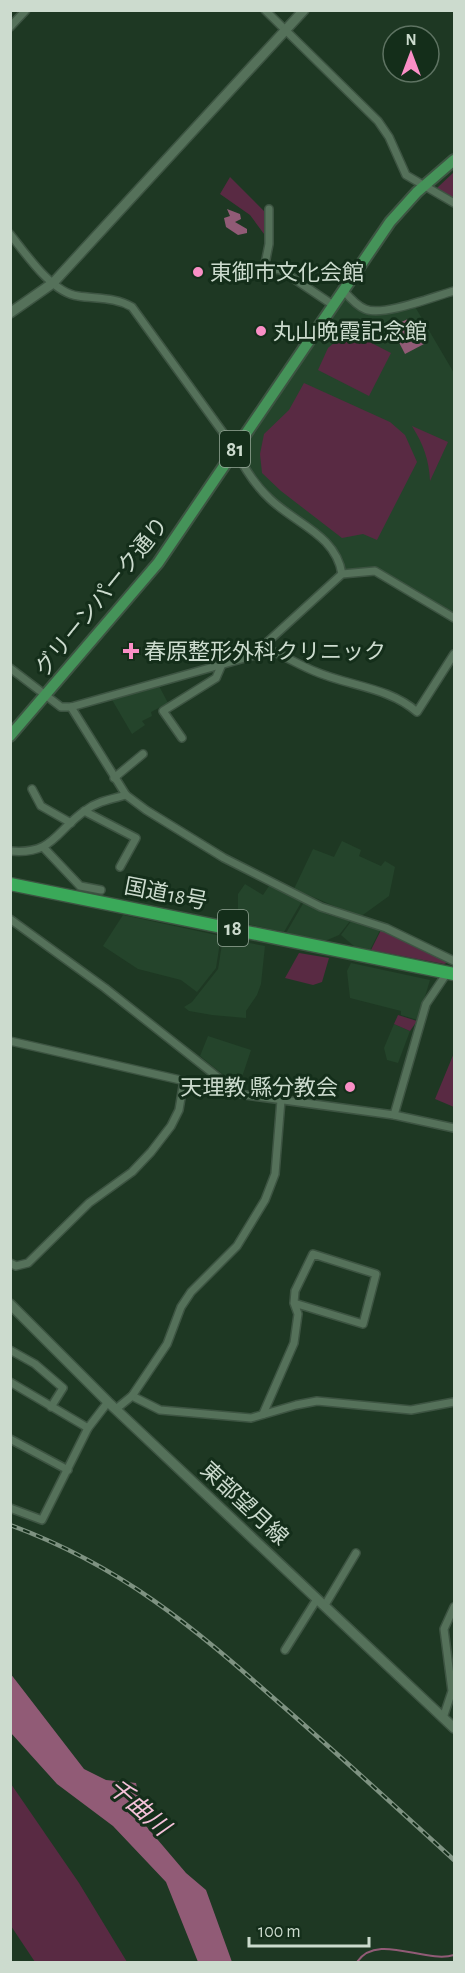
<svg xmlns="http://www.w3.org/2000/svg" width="465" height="1973" font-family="'Alegreya Sans','Noto Sans JP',sans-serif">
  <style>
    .built { fill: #24442b }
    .green { fill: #592a43 }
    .water { fill: #915b76 }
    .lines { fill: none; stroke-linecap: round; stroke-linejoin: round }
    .stream { stroke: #915b76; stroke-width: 2 }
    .street-casing { stroke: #3d5442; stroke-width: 10 }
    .secondary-casing { stroke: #3d5442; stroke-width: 12 }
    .primary-casing { stroke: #3d5442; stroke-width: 14 }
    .highway-casing { stroke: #3d5442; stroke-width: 15 }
    .street { stroke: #55715a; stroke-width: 7 }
    .secondary { stroke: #55715a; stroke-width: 9 }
    .primary { stroke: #459359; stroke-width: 10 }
    .highway { stroke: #3aa959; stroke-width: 12 }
    .rail-casing { stroke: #7e9281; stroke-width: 4.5 }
    .rail { stroke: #142e1a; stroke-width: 2; stroke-dasharray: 7; stroke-linecap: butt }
    .poi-dot { fill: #fa8fc6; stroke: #142e1a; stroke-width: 2 }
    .labels { text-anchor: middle; stroke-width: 6; stroke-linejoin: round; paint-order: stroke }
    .shield { fill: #142e1a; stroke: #95a798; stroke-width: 1.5 }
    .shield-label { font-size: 21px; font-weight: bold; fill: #ccdbce }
    .poi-label { font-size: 22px; fill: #ccdbce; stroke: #142e1a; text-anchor: start }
    .street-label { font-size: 22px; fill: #ccdbce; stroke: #142e1a }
    .water-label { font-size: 24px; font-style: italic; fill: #f5c2da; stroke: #142e1a }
  </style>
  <rect width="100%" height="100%" fill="#1e3823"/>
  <!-- built -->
  <g class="built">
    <polygon points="345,295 364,310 414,305 454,373 454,618 375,571 342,574 332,547 270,500 239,457"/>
    <polygon points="159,686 168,703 151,712 152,716 142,721 145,725 132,734 111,698"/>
    <polygon points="342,841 361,850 359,856 381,866 385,861 395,867 389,896 360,917 294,889 313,849 334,857"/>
    <polygon points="271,883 302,901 284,932 238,922 238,894 245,884 263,895"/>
    <polygon points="304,902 326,914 350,921 339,935 325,941 286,933"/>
    <polygon points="123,915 221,936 216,968 197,992 181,980 138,969 103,946"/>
    <polygon points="352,920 380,930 370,950 355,947 341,935"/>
    <polygon points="223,938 265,946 261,984 257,995 246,1011 246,1018 212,1015 189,1011 184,1007 192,1002 218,969"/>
    <polygon points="351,963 430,980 418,1020 401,1015 401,1011 350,998 347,971"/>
    <polygon points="394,1024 410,1031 398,1063 387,1060 384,1048"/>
    <polygon points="208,1036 251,1050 242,1077 236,1085 200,1056"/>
  </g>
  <!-- green -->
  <g class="green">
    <polygon points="454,172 454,201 437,188"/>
    <polygon points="230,177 266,213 267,238 250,215 220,194"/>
    <polygon points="348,331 391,353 369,396 318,370 328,348"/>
    <polygon points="304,383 390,422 405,435 417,462 377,540 363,534 342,538 281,491 262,473 260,454 264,434 289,410"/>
    <path d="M412,426l36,16 -18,39c-1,-22 -7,-37 -18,-55z"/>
    <polygon points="381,930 449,962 444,964 371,950"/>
    <polygon points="299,953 329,958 322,982 313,985 285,978"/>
    <polygon points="398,1015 417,1021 410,1031 394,1024"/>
    <polygon points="454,1053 454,1107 435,1099"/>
    <polygon points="11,1784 79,1883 127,1962 35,1962 11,1926"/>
  </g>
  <!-- water -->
  <g class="water">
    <polygon points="227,209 240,214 241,219 235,222 247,229 247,233 238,235 226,227 224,218 230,216"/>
    <polygon points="410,318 424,344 405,354 391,327"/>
    <polygon points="10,1673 84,1769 106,1780 136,1783 146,1826 186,1873 206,1890 232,1962 198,1962 166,1882 113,1826 57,1784 11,1733"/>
  </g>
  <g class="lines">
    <!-- stream -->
    <path class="stream" d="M357,1962c20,-30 68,2 97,-7"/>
    <defs>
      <g id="street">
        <polyline points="265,10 378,121 389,137 406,175 454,203"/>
        <polyline points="10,27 26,10"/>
        <polyline points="269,209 269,244 265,264 270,268 281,270 333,305"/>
        <path d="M10,234c16,20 42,59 68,62 19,3 37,1 54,11l103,142c9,19 19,35 35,50 26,25 66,36 72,75"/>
        <path d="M343,290c6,7 14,16 22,19 18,8 70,-13 89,-18"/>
        <path d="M264,648c18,6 33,16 50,23 34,15 75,16 103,41l37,-58"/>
        <polyline points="10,668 61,707 71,707 252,656 342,574 375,571 454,618"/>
        <polyline points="71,707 126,795 146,810 224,858 321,907 386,928 454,961"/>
        <polyline points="182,738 163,711 216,678 222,664"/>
        <polyline points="114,778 143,754"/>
        <polyline points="32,789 41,806 71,823"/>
        <polyline points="84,811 136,838 120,867"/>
        <polyline points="44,848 80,886 101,890"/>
        <path d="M10,851c44,4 45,-20 76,-41 12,-9 26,-11 40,-15"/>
        <polyline points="10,919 105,988 234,1090"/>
        <polyline points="10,1041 246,1095 394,1115 454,1128"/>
        <polyline points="394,1115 426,1004 447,973"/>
        <polyline points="10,1263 16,1266 28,1263 89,1203 132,1172 151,1152 171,1126 179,1110 184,1080"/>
        <polyline points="10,1350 35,1364 63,1388 51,1407"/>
        <polyline points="10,1382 88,1428"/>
        <polyline points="132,1396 160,1410 251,1418 296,1405 317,1401 411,1410 454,1402"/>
        <polyline points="116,1409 132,1396 167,1344 181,1307 191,1292 237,1246 265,1200 275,1174 281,1100"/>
        <polyline points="263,1414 294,1343 298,1314 294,1303 295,1291 313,1254 376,1274 363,1324 294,1303"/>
        <polyline points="10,1439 68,1470"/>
        <polyline points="10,1508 42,1520 88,1428 108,1402"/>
        <polyline points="325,1605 356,1553"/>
        <polyline points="285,1650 317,1599"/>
        <polyline points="443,1718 452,1691 444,1629 454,1607"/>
      </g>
      <g id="secondary">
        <polyline points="10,313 53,283 304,10"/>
        <polyline points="10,1304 108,1402 454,1728"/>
      </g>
      <polyline id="primary" points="10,736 158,563 390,222 417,192 454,160"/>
      <polyline id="highway" points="10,884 454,974"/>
    </defs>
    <!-- street casing -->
    <use href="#street" class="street-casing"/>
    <!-- secondary casing -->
    <use href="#secondary" class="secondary-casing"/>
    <!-- primary casing -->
    <use href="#primary" class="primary-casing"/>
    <!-- highway casing -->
    <use href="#highway" class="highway-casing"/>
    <!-- street -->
    <use href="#street" class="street"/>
    <!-- secondary -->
    <use href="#secondary" class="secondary"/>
    <!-- primary -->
    <use href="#primary" class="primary"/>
    <!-- highway -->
    <use href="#highway" class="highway"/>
    <defs>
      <path id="rail" d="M10,1525c111,41 182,101 268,177 60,52 118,105 176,158"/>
    </defs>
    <!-- rail casing -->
    <use href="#rail" class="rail-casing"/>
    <!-- rail -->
    <use href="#rail" class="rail"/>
  </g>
  <!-- markers -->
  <g class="poi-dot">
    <circle cx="198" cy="272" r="6"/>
    <circle cx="261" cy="331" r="6"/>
    <path d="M128 642h6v6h6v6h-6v6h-6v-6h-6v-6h6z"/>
    <circle cx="350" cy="1087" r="6"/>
  </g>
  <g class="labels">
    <!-- shield labels -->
    <g class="shield">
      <rect x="220" y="431" width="30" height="36" rx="4.5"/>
      <rect x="218" y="910" width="30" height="36" rx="4.5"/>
    </g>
    <g class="shield-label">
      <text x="235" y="456">81</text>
      <text x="233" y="935">18</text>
    </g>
    <!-- poi labels -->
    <g class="poi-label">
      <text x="210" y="280">東御市文化会館</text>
      <text x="273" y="339">丸山晩霞記念館</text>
      <text x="144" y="659">春原整形外科クリニック</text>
      <text x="338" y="1095" text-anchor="end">天理教 縣分教会</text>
    </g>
    <!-- street labels -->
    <g class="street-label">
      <text transform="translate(101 596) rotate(-51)" y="8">グリーンパーク通り</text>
      <text transform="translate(166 893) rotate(11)" y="8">国道18号</text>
      <text transform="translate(245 1503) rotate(43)" y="8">東部望月線</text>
    </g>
    <!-- water labels -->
    <g class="water-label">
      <text transform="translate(139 1807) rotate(41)" y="8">千曲川</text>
    </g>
  </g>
  <!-- border -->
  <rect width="465" height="1973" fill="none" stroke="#ccdbce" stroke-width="24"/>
  <!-- north arrow -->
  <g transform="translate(411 54)"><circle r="28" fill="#142e1a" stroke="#5e7362" stroke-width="1.5"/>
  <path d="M0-4.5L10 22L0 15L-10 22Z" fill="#fa8fc6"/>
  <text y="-9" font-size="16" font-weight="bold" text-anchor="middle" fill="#ccdbce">N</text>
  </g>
  <!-- scale -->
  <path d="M249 1937v9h120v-9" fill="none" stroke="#ccdbce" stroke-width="3"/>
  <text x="258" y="1937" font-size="18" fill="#ccdbce" stroke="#142e1a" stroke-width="4.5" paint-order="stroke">100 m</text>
</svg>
